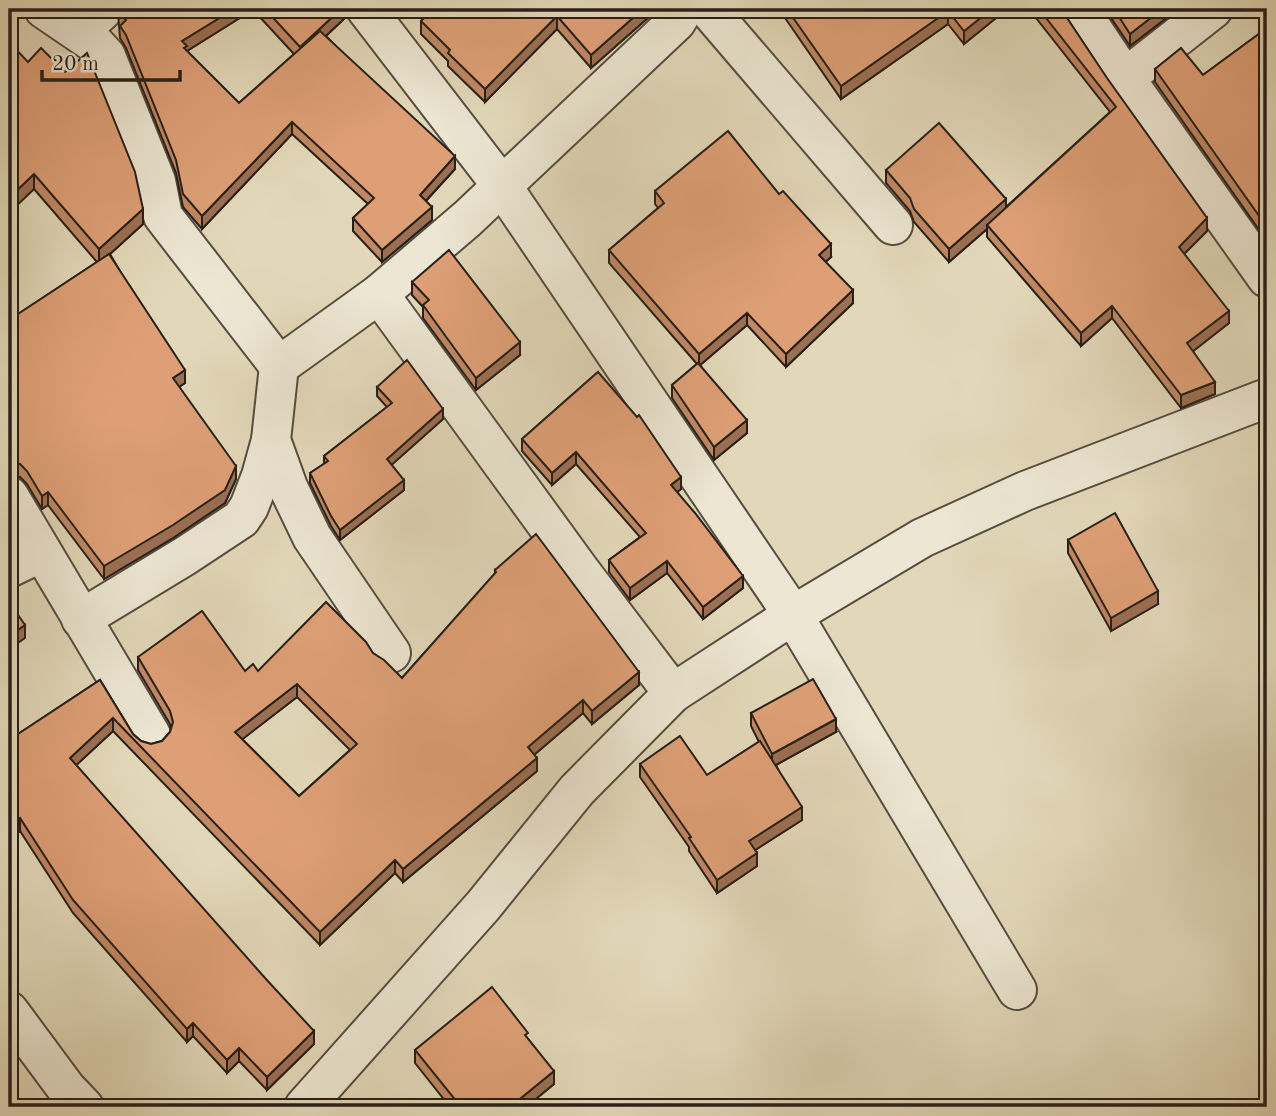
<svg xmlns="http://www.w3.org/2000/svg" width="1276" height="1116" font-family="'Old Standard TT',serif">
  <style>
    .lines { fill: none; stroke-linecap: round; stroke-linejoin: round }
    .minor-casing { stroke: #564d40; stroke-width: 42 }
    .minor { stroke: #ece6d2; stroke-width: 38 }
    .wall { fill: #bf8965; stroke: #281f17; stroke-width: 2; fill-rule: evenodd }
    .shaded-wall { fill: #9b6f53; stroke: #281f17; stroke-width: 2 }
    .building { fill: #de9f76; stroke: #281f17; stroke-width: 2; fill-rule: evenodd }
  </style>
  <rect width="100%" height="100%" fill="#e2d8b9"/>
  <filter id="stains"><feTurbulence type="fractalNoise" baseFrequency=".00286" numOctaves="4"/><feColorMatrix values="0 0 0 0 .2 0 0 0 0 .09 0 0 0 0 .02 0 0 0 .5 -.17"/></filter>
  <radialGradient id="worn" r=".72"><stop offset=".6" stop-color="#630" stop-opacity="0"/><stop offset="1" stop-color="#630" stop-opacity=".3"/></radialGradient>
  <g class="lines">
    <defs>
      <g id="minor">
        <polyline points="44,9 94,43 106,56 156,181 163,216 279,366 271,440 288,487 312,537 391,653"/>
        <polyline points="366,9 502,186 793,615 1017,990"/>
        <polyline points="708,9 893,225"/>
        <polyline points="1079,9 1125,78 1267,278"/>
        <polyline points="79,32 104,9"/>
        <polyline points="1125,78 1213,9"/>
        <polyline points="379,294 579,569 673,693"/>
        <polyline points="279,366 379,294 467,219 676,22 684,9"/>
        <polyline points="9,496 151,735"/>
        <polyline points="9,568 42,552"/>
        <polyline points="81,619 185,556 241,519 249,507 261,476 271,440"/>
        <polyline points="9,1011 66,1088 84,1107"/>
        <polyline points="304,1107 483,906 577,790 673,693 793,615 922,538 1025,491 1267,398"/>
      </g>
    </defs>
    <!-- minor casing -->
    <use href="#minor" class="minor-casing"/>
    <!-- minor -->
    <use href="#minor" class="minor"/>
  </g>
  <!-- wall -->
  <g class="wall">
    <polygon points="121,9 254,9 187,51 239,103 294,54 257,14 257,9 346,9 346,17 326,36 455,169 426,201 432,220 382,262 353,231 353,218 368,204 292,134 202,229 183,207 176,173 126,48 120,38 118,13"/>
    <polygon points="433,9 658,9 591,68 557,29 485,102 448,66 448,61 421,34 421,21"/>
    <polygon points="783,9 1007,9 964,44 948,24 841,99 783,15"/>
    <polygon points="1029,9 1061,9 1207,231 1184,254 1229,323 1193,351 1215,394 1181,408 1112,318 1081,346 987,237 987,229 949,262 914,222 910,211 886,183 886,170 1006,207 1110,112"/>
    <polygon points="1105,9 1178,9 1130,46"/>
    <polygon points="1267,28 1267,241 1155,82 1155,69 1203,75"/>
    <polygon points="9,42 143,224 110,254 185,383 179,387 236,479 225,503 173,538 104,579 48,505 42,509 27,484 20,477 9,474 9,320 97,262 34,189"/>
    <polygon points="655,191 831,257 825,262 853,303 786,367 747,325 700,365 747,433 714,460 672,398 672,385 697,364 609,263 609,250 658,208 655,204"/>
    <polygon points="412,282 520,355 476,390 423,318 423,307 412,295"/>
    <polygon points="598,372 681,489 677,492 743,588 703,619 667,573 630,600 609,572 609,560 640,537 576,464 552,485 522,451 522,439"/>
    <polygon points="377,387 443,419 391,465 404,490 340,540 331,526 310,483 310,473 324,464 324,456 387,407 377,396"/>
    <polygon points="1068,540 1158,604 1111,631 1068,553"/>
    <path d="M495,570l144,115 -47,39 -9,-11 -49,42 3,16 -134,111 -8,-9 -75,72 -207,-214 -37,34 238,279 -47,46 -28,-29 -12,12 -34,-37 -6,6 -114,-129 -53,-82 -11,8v-99l91,-60 33,54 8,7 10,3 11,-3 8,-9 1,-3 -1,-5 -32,-54v-13l107,14h13l115,-18 29,25 93,-104zM297,697l53,53 -51,46 -57,-57z"/>
    <polygon points="751,713 836,732 776,765 802,820 755,850 757,866 717,893 689,851 689,847 640,777 640,764 707,775 759,742 751,726"/>
    <polygon points="528,1039 554,1084 526,1107 450,1107 415,1063 415,1050"/>
  </g>
  <!-- shaded-wall -->
  <g class="shaded-wall">
    <polygon points="234,9 254,9 187,51 187,58 182,41"/>
    <polygon points="341,9 346,9 346,17 300,60 300,47"/>
    <polygon points="643,9 658,9 591,68 591,55"/>
    <polygon points="992,9 1007,9 964,44 964,31"/>
    <polygon points="1162,9 1178,9 1130,46 1130,34"/>
    <polygon points="948,11 948,24 841,99 841,86"/>
    <polygon points="557,16 557,29 485,102 485,89"/>
    <polygon points="292,122 292,134 202,229 202,216"/>
    <polygon points="455,156 455,169 420,207 420,195"/>
    <polygon points="34,174 34,189 9,213 9,198"/>
    <polygon points="1006,199 1006,212 987,225 987,229 949,262 949,249"/>
    <polygon points="432,207 432,220 382,262 382,250"/>
    <polygon points="143,209 143,224 99,264 99,249"/>
    <polygon points="1207,218 1207,231 1179,259 1179,247"/>
    <polygon points="831,244 831,257 819,268 819,255"/>
    <polygon points="853,290 853,303 786,367 786,354"/>
    <polygon points="1112,306 1112,318 1081,346 1081,333"/>
    <polygon points="1229,311 1229,323 1187,356 1187,343"/>
    <polygon points="747,313 747,325 699,366 699,354"/>
    <polygon points="520,342 520,355 476,390 476,378"/>
    <polygon points="185,370 185,383 173,391 173,378"/>
    <polygon points="1215,382 1215,394 1181,408 1181,395"/>
    <polygon points="443,409 443,419 387,469 387,459"/>
    <polygon points="747,420 747,433 714,460 714,447"/>
    <polygon points="576,452 576,464 552,485 552,473"/>
    <polygon points="236,466 236,479 225,503 173,538 104,579 104,566"/>
    <polygon points="681,477 681,489 671,497 671,485"/>
    <polygon points="404,480 404,490 340,540 340,530"/>
    <polygon points="48,492 48,505 42,509 42,496"/>
    <polygon points="667,561 667,573 630,600 630,588"/>
    <polygon points="743,576 743,588 703,619 703,607"/>
    <polygon points="1158,591 1158,604 1111,631 1111,618"/>
    <polygon points="25,625 25,638 9,649 9,636"/>
    <polygon points="639,672 639,685 592,724 592,711"/>
    <polygon points="297,684 297,697 235,745 235,732"/>
    <polygon points="583,700 583,713 528,760 528,747"/>
    <polygon points="113,718 113,731 70,771 70,758"/>
    <polygon points="836,719 836,732 772,767 772,754"/>
    <polygon points="537,758 537,771 403,882 403,869"/>
    <polygon points="802,807 802,820 749,854 749,841"/>
    <polygon points="20,818 20,831 9,839 9,826"/>
    <polygon points="757,853 757,866 717,893 717,880"/>
    <polygon points="395,860 395,873 320,945 320,932"/>
    <polygon points="193,1023 193,1036 187,1042 187,1029"/>
    <polygon points="314,1031 314,1044 267,1090 267,1077"/>
    <polygon points="239,1048 239,1061 227,1073 227,1060"/>
    <polygon points="554,1071 554,1084 526,1107 510,1107"/>
  </g>
  <!-- building -->
  <g class="building">
    <polygon points="121,9 234,9 182,41 187,46 184,48 239,103 320,31 455,156 420,195 432,207 382,250 353,218 374,198 292,122 202,216 183,194 176,160 126,35 120,26 126,20 118,13"/>
    <polygon points="265,9 341,9 300,47"/>
    <polygon points="433,9 643,9 591,55 557,16 485,89 448,53 450,50 421,21"/>
    <polygon points="787,9 992,9 964,31 948,11 841,86"/>
    <polygon points="1039,9 1061,9 1107,78 1207,218 1179,247 1229,311 1187,343 1215,382 1181,395 1112,306 1081,333 987,225 1116,107"/>
    <polygon points="1114,9 1162,9 1130,34"/>
    <polygon points="1267,28 1267,227 1155,69 1181,48 1203,75"/>
    <polygon points="9,42 28,62 41,48 65,72 87,53 135,172 143,209 99,249 34,174 9,198"/>
    <polygon points="939,123 1006,199 949,249 914,209 910,198 886,170"/>
    <polygon points="728,131 779,194 783,191 831,244 819,255 853,290 786,354 747,313 699,354 609,250 664,203 655,191"/>
    <polygon points="449,250 520,342 476,378 423,305 429,300 412,282"/>
    <polygon points="109,254 185,370 173,378 236,466 225,490 173,525 104,566 48,492 42,496 27,471 20,464 9,462 9,320"/>
    <polygon points="407,360 443,409 387,459 404,480 340,530 331,516 310,473 328,461 324,456 392,403 377,387"/>
    <polygon points="698,363 747,420 714,447 672,385"/>
    <polygon points="598,372 637,417 639,415 681,477 671,485 695,513 743,576 703,607 667,561 630,588 609,560 646,533 576,452 552,473 522,439"/>
    <polygon points="1115,513 1158,591 1111,618 1068,540"/>
    <path d="M536,534l103,138 -47,39 -9,-11 -55,47 9,11 -134,111 -8,-9 -75,72 -207,-214 -43,40 195,220 49,53 -47,46 -28,-29 -12,12 -34,-37 -6,6 -114,-129 -53,-82 -11,8v-86l91,-60 33,54 8,7 10,3 11,-3 8,-9 3,-10 -3,-11 -32,-54 64,-46 43,60 8,-7 5,7 68,-69 40,40 7,11 11,7 18,18 94,-106 -1,-2zM297,684l60,60 -58,52 -64,-64z"/>
    <polygon points="9,602 25,625 9,636"/>
    <polygon points="813,679 836,719 772,754 751,713"/>
    <polygon points="680,736 707,775 760,741 802,807 749,841 757,853 717,880 689,838 691,837 640,764"/>
    <polygon points="492,987 528,1033 525,1035 554,1071 510,1107 461,1107 415,1050"/>
  </g>
  <!-- margin -->
  <rect width="1276" height="1116" fill="none" stroke="#e2d8b9" stroke-width="35"/>
  <rect x="10" y="10" width="1255" height="1095" fill="none" stroke="#281f17" stroke-width="3.5"/>
  <rect x="18" y="18" width="1241" height="1081" fill="none" stroke="#281f17" stroke-width="2"/>
  <!-- scale -->
  <path d="M42 70v10h138v-10" fill="none" stroke="#281f17" stroke-width="3.5"/>
  <text x="52" y="70" font-size="21" fill="#281f17" stroke="#ece6d2" stroke-width="5" paint-order="stroke">20 m</text>
  <rect width="100%" height="100%" filter="url(#stains)"/>
  <rect width="100%" height="100%" fill="url(#worn)"/>
</svg>
